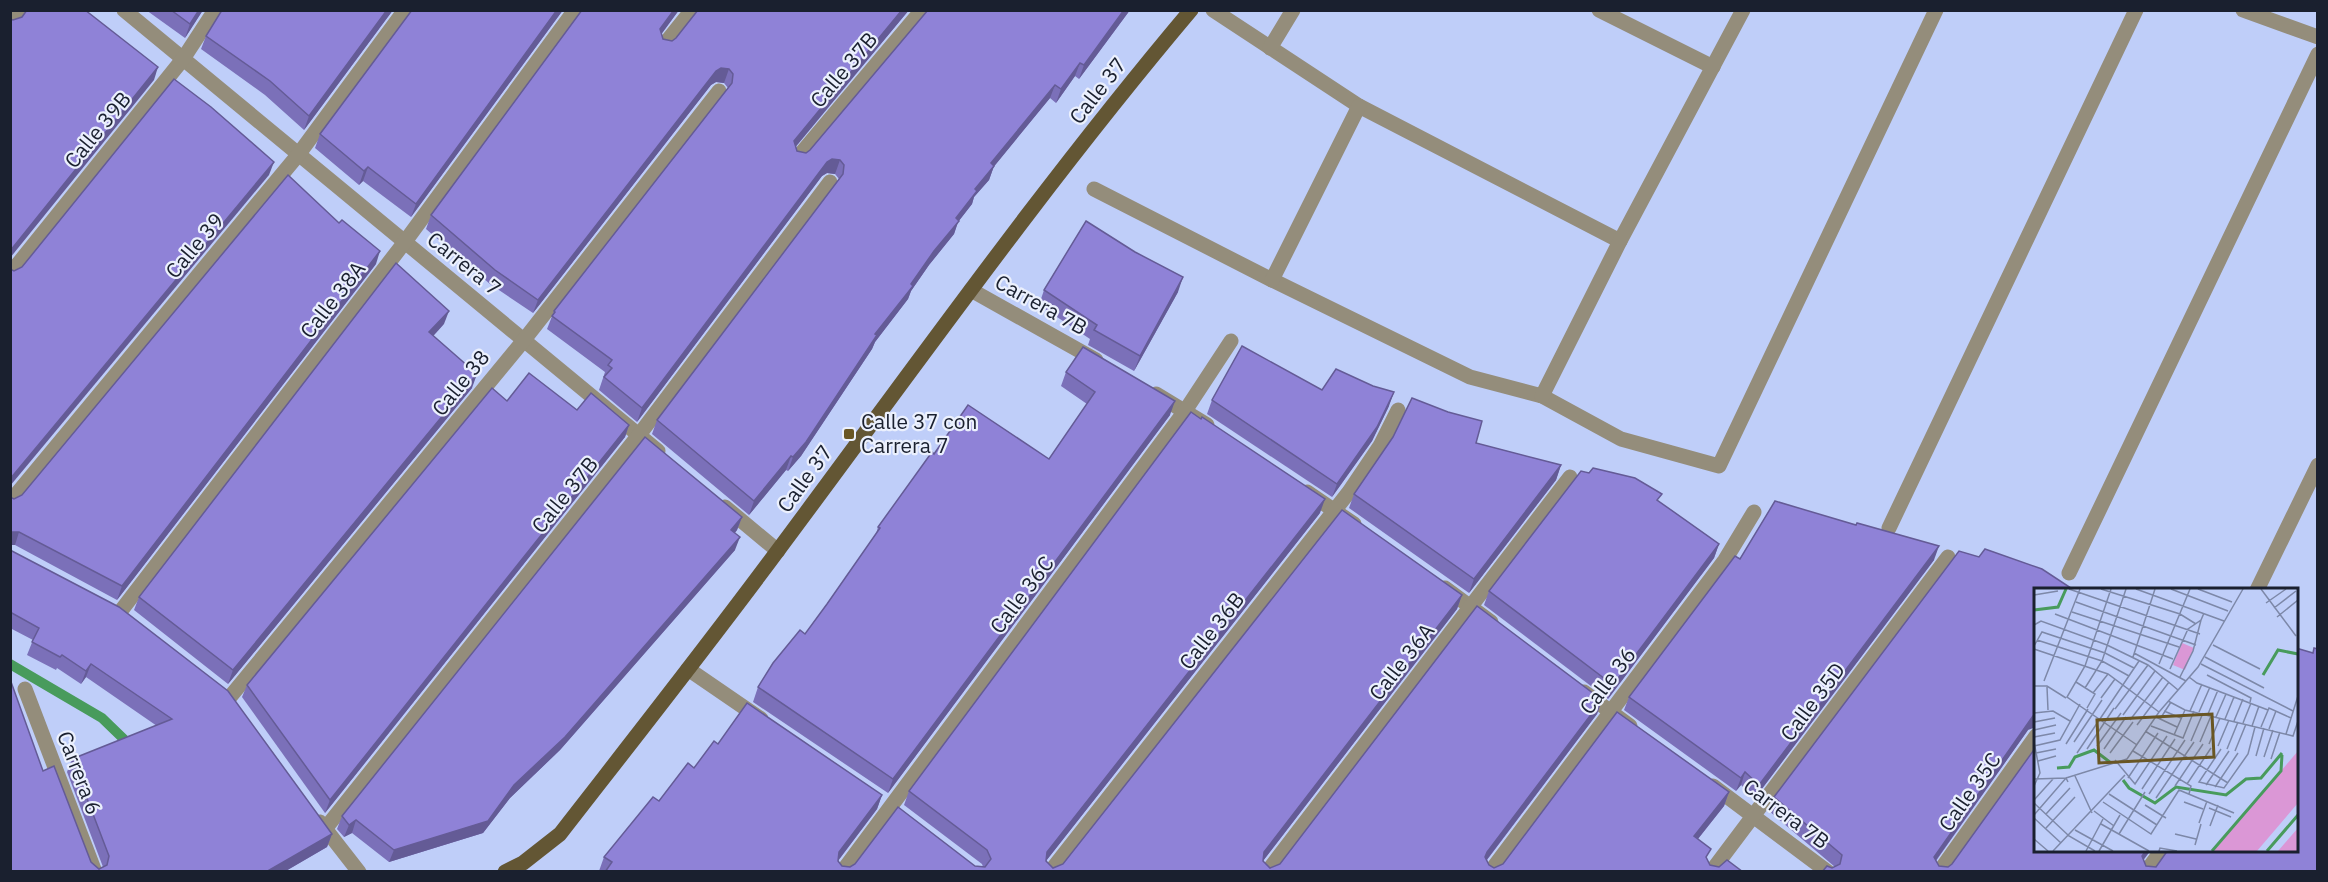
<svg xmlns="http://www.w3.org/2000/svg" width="2328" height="882" font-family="'IBM Plex Sans',sans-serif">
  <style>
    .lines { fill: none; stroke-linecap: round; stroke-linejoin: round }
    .stream { stroke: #489b5c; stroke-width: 10 }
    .minor { stroke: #948d7b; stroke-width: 15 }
    .major { stroke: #635634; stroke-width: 15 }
    .wall { fill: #7b70b9 }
    .shaded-wall { fill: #645b96 }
    .building { fill: #8f82d7; stroke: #645b96; stroke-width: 1.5 }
    .poi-dot { fill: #695624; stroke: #ebf0fd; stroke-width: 2 }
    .labels { text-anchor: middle; stroke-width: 4.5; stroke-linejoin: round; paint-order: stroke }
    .street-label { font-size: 21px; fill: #1a202f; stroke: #ebf0fd }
    .poi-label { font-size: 21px; fill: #1a202f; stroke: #ebf0fd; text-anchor: start }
    .inset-river { fill: none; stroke: #489b5c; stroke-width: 3 }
    .inset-road { fill: none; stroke: #7d88a8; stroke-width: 1.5 }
    .view { fill: #695624; fill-opacity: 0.15; stroke: #695624; stroke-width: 3 }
    .inset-edge { fill: none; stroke: #1a202f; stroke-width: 3 }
  </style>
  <rect width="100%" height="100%" fill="#bfcef9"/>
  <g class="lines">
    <!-- stream -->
    <polyline class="stream" points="10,664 102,718 133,748"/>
    <!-- minor -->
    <g class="minor">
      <polyline points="124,10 658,451"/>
      <polyline points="1213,10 1359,106 1620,241"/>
      <polyline points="1599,10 1713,67"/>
      <polyline points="2243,10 2318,37"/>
      <polyline points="10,24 21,10"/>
      <polyline points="664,45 692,10"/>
      <polyline points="1270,48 1293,10"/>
      <polyline points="798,157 922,10"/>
      <polyline points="1094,189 1272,280 1470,377 1542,396 1621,439 1719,466 1936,10"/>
      <polyline points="10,274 183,59 215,10"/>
      <polyline points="1272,280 1359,106"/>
      <polyline points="971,290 1096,360"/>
      <polyline points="1156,394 1207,425"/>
      <polyline points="1542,396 1620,241 1743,10"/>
      <polyline points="1307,492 1354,524"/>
      <polyline points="10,502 298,155 405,10"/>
      <polyline points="725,507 778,551"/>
      <polyline points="1889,528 2136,10"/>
      <polyline points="2069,573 2318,54"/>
      <polyline points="1445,588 1491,622"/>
      <polyline points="2257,590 2318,465"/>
      <polyline points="120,612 404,243 575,10"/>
      <polyline points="688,669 761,719"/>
      <polyline points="25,689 95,872"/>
      <polyline points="1584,692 1630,726"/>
      <polyline points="230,697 524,340 719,91"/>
      <polyline points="1713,786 1828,872"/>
      <polyline points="320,822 359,872"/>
      <polyline points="325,829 639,435 830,182"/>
      <polyline points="842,872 1185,411 1231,341"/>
      <polyline points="1050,872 1349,492 1380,446 1398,410"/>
      <polyline points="1267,872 1570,477"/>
      <polyline points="1490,872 1725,560 1754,512"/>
      <polyline points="1711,872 1948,557"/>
      <polyline points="1939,872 2036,736"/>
      <polyline points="2146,872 2162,850"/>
    </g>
    <!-- major -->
    <path class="major" d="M505,872l18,-9 37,-29c73,-94 148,-189 219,-285 135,-181 266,-366 412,-539"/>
  </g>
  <!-- wall -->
  <g class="wall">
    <polygon points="146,10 203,10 185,38"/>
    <polygon points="222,10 393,10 304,130 265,95 201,49 206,36"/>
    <polygon points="563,10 411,217 363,181 359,185 315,148 320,134"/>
    <polygon points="582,10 679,10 661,34 663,39 672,41 676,38 698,10 909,10 795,146 797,151 806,153 810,150 928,10 1130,10 1079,79 1075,76 1056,103 1050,98 994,166 989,180 974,197 972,204 958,222 954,234 929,265 911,291 908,299 875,342 872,349 801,456 788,471 786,470 749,515 652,434 657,420 839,179 835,174 827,173 822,176 637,422 599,390 605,372 547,329 549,324 554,311 728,88 724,83 716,82 711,85 533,313 490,284 426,229 431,215"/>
    <polygon points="376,264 117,600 15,545 10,545 10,497 14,499 22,495"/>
    <polygon points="1044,290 1178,292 1134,371 1088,345 1090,339 1039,305"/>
    <polygon points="444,324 433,336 472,388 228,684 134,610 139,597"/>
    <polygon points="1066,372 1170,415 888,793 753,702 758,687 805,634 827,604 876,534 878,527 934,454 1049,459 1087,404 1061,386"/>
    <polygon points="1322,390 1389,406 1372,441 1332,497 1207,414 1212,400"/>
    <polygon points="507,401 577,410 629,425 625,437 325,813 242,697 247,685"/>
    <polygon points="1476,443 1561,465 1556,480 1469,593 1349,508 1354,494"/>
    <polygon points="1659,502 1719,544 1714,558 1608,699 1484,605 1489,591"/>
    <polygon points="1320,513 1046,861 1053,868 1063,864 1462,595 1457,609 1263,861 1270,868 1280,864 1602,700 1597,714 1487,860 1489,865 1494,868 1729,792 1724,806 1698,839 1710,865 1743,872 599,871 604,857 659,801 718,744 882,795 877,809 838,861 842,866 850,867 975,866 983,867 982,864 904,805 909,791"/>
    <polygon points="742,517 737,530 735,533 735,550 560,750 510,798 483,833 389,862 352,833 344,837 337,829 342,816"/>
    <polygon points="10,550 332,834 327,847 284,872 10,872 43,771 91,862 99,869 103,867 67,772 72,759 157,726 86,677 81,684 57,668 56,670 27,655 33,640 10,628"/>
    <polygon points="1740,559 1934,560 1755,798 1741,785 1736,791 1624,710 1629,697"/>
    <polygon points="2312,653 2318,872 1832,868 1835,867 1769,811 1774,797 2028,730 1936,861 1939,866 1948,867 2143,861 2146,866 2156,867"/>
  </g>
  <!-- shaded-wall -->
  <g class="shaded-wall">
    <polygon points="199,10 203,10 185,38 190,24"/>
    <polygon points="387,10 393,10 304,130 309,116"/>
    <polygon points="557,10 563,10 411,217 416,204"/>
    <polygon points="674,10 679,10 655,43 660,29"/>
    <polygon points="902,10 909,10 789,155 794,141"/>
    <polygon points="1124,10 1130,10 1079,79 1084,65"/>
    <polygon points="1080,63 1075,76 1056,103 1061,89"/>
    <polygon points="158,67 154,80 10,258 10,251"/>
    <polygon points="721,68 729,69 724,83 716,82 711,85 533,313 538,300 716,71"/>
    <polygon points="1055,85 1050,98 992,169 994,166 989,180 974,197 972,204 958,222 954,234 929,265 911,291 908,299 875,342 872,349 801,456 788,471 793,457 875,334 956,218 991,163"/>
    <polygon points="832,159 840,160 835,174 827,173 822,176 637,422 642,408 827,162"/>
    <polygon points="274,162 269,175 10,486 10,479"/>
    <polygon points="368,167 363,181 359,185 364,171"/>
    <polygon points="380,251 376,264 117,600 122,586"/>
    <polygon points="1183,277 1178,292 1134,371 1140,356"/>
    <polygon points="449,311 444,324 424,346 429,332"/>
    <polygon points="477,374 472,388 228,684 233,670"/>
    <polygon points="1394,392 1389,406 1372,441 1332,497 1337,484"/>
    <polygon points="1175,401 1170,415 888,793 893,779"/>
    <polygon points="629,425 625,437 325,813 330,800"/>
    <polygon points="791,456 786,470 749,515 754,501"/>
    <polygon points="1561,465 1556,480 1469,593 1474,579"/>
    <polygon points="1325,499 1320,513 1042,866 1047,852"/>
    <polygon points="742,517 737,530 727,542 731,530"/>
    <polygon points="10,532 19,532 15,545 10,545"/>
    <polygon points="740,537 735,550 560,750 510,798 483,833 389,862 394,850"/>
    <polygon points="1719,544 1714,558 1608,699 1613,685"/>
    <polygon points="1939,546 1934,560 1755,798 1759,785"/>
    <polygon points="1462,595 1457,609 1259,866 1264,852"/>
    <polygon points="91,664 86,677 81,684 86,671"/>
    <polygon points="1602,700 1597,714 1482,866 1487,852"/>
    <polygon points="2036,715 2036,727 2028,730 1929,870 1934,857 2033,716"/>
    <polygon points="1745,772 1741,785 1736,791 1741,778"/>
    <polygon points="1729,792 1724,806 1689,850 1694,836"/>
    <polygon points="882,795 877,809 834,866 839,852"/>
    <polygon points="356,820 352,833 344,837 349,825"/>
    <polygon points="332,834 327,847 284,872 266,872"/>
    <polygon points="2146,850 2151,850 2136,870 2142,856"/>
  </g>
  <!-- building -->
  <g class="building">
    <polygon points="27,10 85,10 158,67 10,251 10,19 13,20 22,17"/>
    <polygon points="171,10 199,10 190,24"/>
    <polygon points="222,10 387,10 309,116 270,81 206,36"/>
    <polygon points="412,10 557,10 416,204 368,167 364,171 320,134"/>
    <polygon points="582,10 674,10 660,29 663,39 672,41 676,38 698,10 902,10 794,141 797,151 806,153 810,150 928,10 1124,10 1084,65 1080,63 1061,89 1055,85 991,163 994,166 975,189 977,191 956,218 959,221 934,251 911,284 913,286 875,334 877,335 806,442 793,457 791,456 754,501 657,420 843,174 844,165 840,160 832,159 827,162 642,408 604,377 612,368 608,365 612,360 552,316 555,312 554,311 732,83 733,74 729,69 721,68 716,71 538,300 495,270 431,215"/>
    <polygon points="174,79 211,107 274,162 10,479 10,269 14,271 22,267"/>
    <polygon points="288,175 339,223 342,220 380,251 122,586 19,532 10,532 10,497 14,499 22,495"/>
    <polygon points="1086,221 1135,252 1183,277 1140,356 1094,330 1097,325 1044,290"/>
    <polygon points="396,263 449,311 429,332 477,374 233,670 139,597"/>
    <polygon points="1242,346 1322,390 1336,369 1373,386 1394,392 1377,427 1337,484 1212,400"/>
    <polygon points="1083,347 1175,401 893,779 758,687 773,663 800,630 805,634 827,604 880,528 878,527 932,452 934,454 968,405 1049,459 1095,392 1066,372"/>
    <polygon points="529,373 577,410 591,393 629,425 330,800 247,685 492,388 507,401"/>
    <polygon points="1412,398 1448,412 1482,421 1476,443 1561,465 1474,579 1354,494 1393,437"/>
    <polygon points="1191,412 1201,419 1202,417 1325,499 1047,852 1046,861 1053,868 1063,864 1342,510 1462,595 1264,852 1263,861 1270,868 1280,864 1477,606 1602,700 1487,852 1485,857 1489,865 1494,868 1503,864 1617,712 1729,792 1694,836 1711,849 1706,857 1710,865 1719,867 1727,860 1743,872 605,872 612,862 604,857 653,797 659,801 688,763 694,768 714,741 718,744 747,703 882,795 839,852 838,861 842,866 850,867 855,864 898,807 975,866 985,867 991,859 987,850 909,791"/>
    <polygon points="645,437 742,517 731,530 740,537 565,737 514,785 488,821 394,850 356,820 349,825 342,816"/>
    <polygon points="1593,468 1635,478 1662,494 1657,500 1719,544 1613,685 1489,591 1581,471 1589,473"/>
    <polygon points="1775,501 1856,525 1857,523 1939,546 1759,785 1745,772 1741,778 1629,697 1735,556 1740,559"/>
    <polygon points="1985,549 2042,569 2074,590 2036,590 2036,715 2033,716 1934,857 1939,866 1948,867 1952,864 2036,747 2036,850 2146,850 2142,856 2146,866 2156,867 2168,850 2296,850 2296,648 2313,653 2314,648 2318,649 2318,872 1822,872 1827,866 1832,868 1840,864 1842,855 1774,797 1959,551 1979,557"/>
    <polygon points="10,550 119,607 228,691 332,834 266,872 10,872 10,679 43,771 54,766 91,862 99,869 107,865 109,856 72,759 172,719 91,664 86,671 62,655 60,657 32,642 39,628 10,612"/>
  </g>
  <!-- markers -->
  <rect class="poi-dot" x="843" y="428" width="12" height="12" rx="3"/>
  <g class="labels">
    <!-- street labels -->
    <g class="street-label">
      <text transform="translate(844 70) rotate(-50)" y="7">Calle 37B</text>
      <text transform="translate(1098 91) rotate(-52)" y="7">Calle 37</text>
      <text transform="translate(98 130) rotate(-51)" y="7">Calle 39B</text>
      <text transform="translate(195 246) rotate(-50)" y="7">Calle 39</text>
      <text transform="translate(464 264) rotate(39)" y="7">Carrera 7</text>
      <text transform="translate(333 300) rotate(-52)" y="7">Calle 38A</text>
      <text transform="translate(1041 305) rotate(29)" y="7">Carrera 7B</text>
      <text transform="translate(461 383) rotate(-51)" y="7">Calle 38</text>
      <text transform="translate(805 479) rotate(-54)" y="7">Calle 37</text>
      <text transform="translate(565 495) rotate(-51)" y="7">Calle 37B</text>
      <text transform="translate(1022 595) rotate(-53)" y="7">Calle 36C</text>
      <text transform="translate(1212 631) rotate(-52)" y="7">Calle 36B</text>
      <text transform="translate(1402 662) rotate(-52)" y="7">Calle 36A</text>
      <text transform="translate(1608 681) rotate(-53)" y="7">Calle 36</text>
      <text transform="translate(1813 702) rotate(-53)" y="7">Calle 35D</text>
      <text transform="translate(79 773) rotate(69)" y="7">Carrera 6</text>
      <text transform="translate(1970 792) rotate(-55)" y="7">Calle 35C</text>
      <text transform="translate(1786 814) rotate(37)" y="7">Carrera 7B</text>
    </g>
    <!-- poi labels -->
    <g class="poi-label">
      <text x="861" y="429">Calle 37 con<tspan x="861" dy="24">Carrera 7</tspan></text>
    </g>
  </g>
  <!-- overview -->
  <g transform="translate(2034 588)">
    <rect width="264" height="264" fill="#bfcef9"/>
    <path d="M148,55l12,5 -9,22 -12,-5zM264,163v52l-41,48h-44zM264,240v23h-20z" fill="#db97d6"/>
    <path class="inset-river" d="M0,22l24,-3 8,-18M229,87l15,-25 20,4M23,180l12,-1 6,-10 19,-7 17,13M89,192l6,8 26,15 21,-16 50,8 20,-16 15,-1 21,-25M178,263l69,-80 1,-16M233,263l31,-36"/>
    <path class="inset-road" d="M35,1l131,45M67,1l79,25 16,10M77,1l-26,77 -18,31 70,48M102,1l88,32M137,1l57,22M164,1l34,13M227,1l35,47M0,7l24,-4M42,14l120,43M232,15l20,-14M240,20l22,-17M38,24l107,35M21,26l118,45M243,29l21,-17M0,37l7,-4 66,24 41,20 30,25M3,52l65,21 27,15M179,57l47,24M0,58l8,-14 63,21 29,15M0,61l74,25 51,38M100,65l52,28M99,69l22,-68M171,69l59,31M125,76l31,-75M167,76l92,47M136,81l18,-40 13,-9 3,-7M173,87l44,23 -1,4M146,89l13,-26 8,-31M155,89l8,6 71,27M10,93l36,-92M42,94l19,12 -8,14M0,98h13l19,12M13,99l1,23M51,100l17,-27 24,-72M59,105l15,-19M67,110l14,-19M134,113l17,9 108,26 5,-15M81,121l33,-44M130,123l17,7M156,123l12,-27M165,124l11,-25M0,125l19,-2 17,10M174,126l10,-24M89,127l32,-44M122,129l21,10M182,129l10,-23M126,131l11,-17M191,131l9,-22M96,132l33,-43M200,133l9,-22M0,134l21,-4M209,135l8,-20M103,137l32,-43M117,138l32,12 11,-27M218,138l7,-20M227,139l8,-19 22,10M235,141l7,-18M0,142l22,-5M111,143l83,52M252,146l12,-38M140,147l11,-25M0,149l21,-4M157,153l12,-28M0,154l6,31 -6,13M40,154l28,-42M166,154l11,-26M32,156l22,-35M175,156l11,-26M0,158l26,-6 20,-36M63,158l24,-33M184,158l11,-26M53,161l27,-41M70,161l22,-32M187,161l-22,33 25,6 24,-34 7,-27M193,161l11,-27M99,163l58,35 -2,8M201,163l11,-27M2,165l20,-4M43,165l62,-92M76,165l23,-31M222,168l8,-28M230,169l9,-27M237,171l9,-27M81,172l20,24 32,-48M4,173l18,-5M41,188l17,37M94,190l30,-45M0,191l32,-1 61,-19 32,-47 39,-45 45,-78M153,196l24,-36M172,197l23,-34M141,198l28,-42M181,199l23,-34M108,201l33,-50M75,206l48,31M115,206l36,-54M122,210l38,-56M0,212l19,-21M69,214l48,32 28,-44 55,23M150,214l19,7M0,215l35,33 26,15M111,217l21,13M175,220l22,9M60,223l20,15M12,226l24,-26M0,227l32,-37 2,4M0,230l27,25M165,235l8,-22M67,236l48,27M176,238l8,-21M12,240l29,-31M41,242l38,21M85,246l26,-42M141,246l21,5M0,251l14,12M161,257l6,-21M19,263l72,-76M52,263l17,-32M65,263l21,-36M125,263l1,-3 17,3"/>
    <path class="view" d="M178,126l2,43 -115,6 -2,-43z"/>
    <rect width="264" height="264" class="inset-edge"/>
  </g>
  <!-- border -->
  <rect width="2328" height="882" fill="none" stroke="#1a202f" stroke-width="24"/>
</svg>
